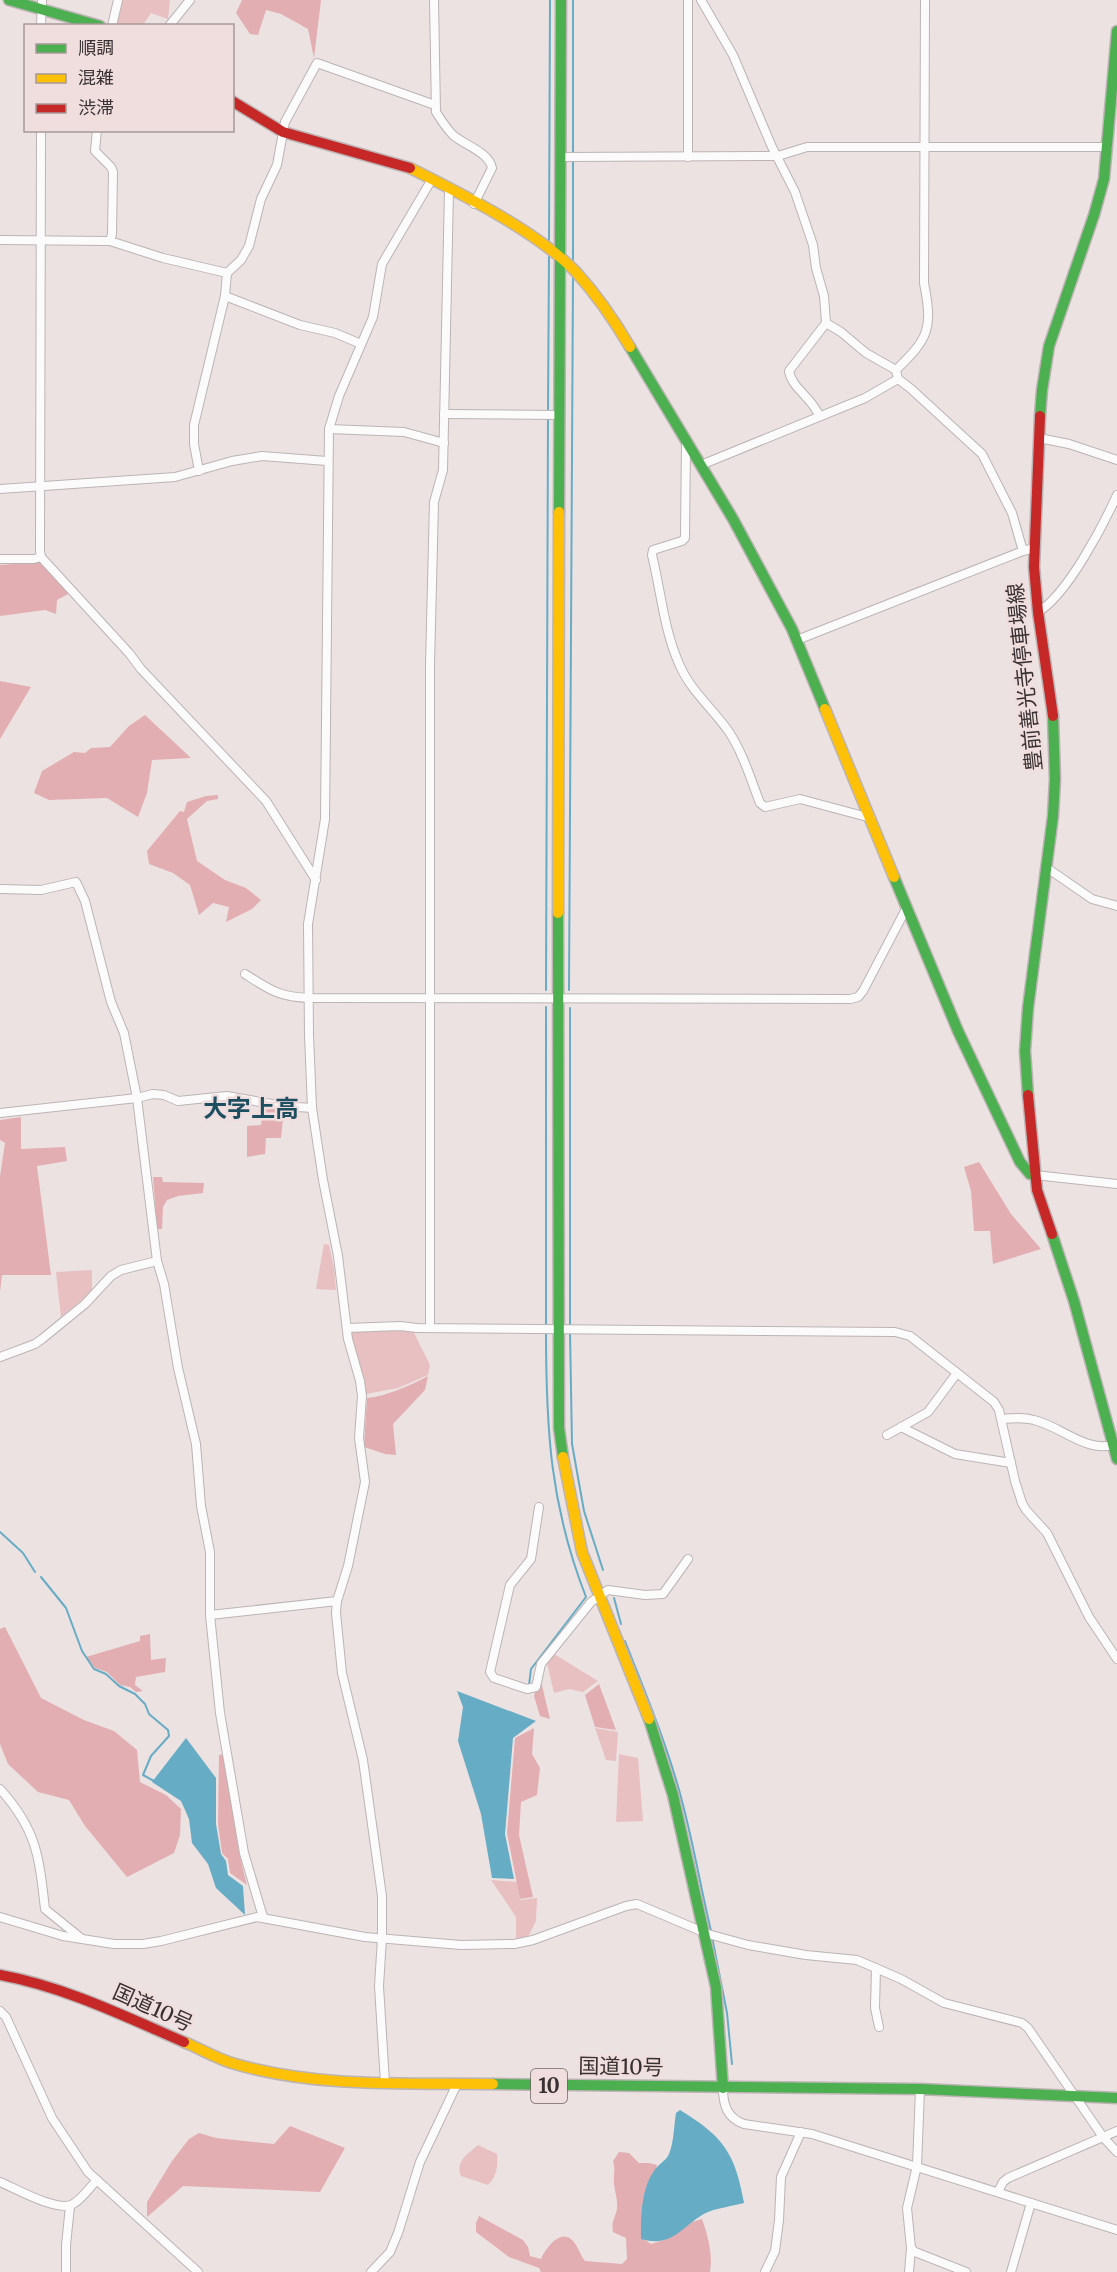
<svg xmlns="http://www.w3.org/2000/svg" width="1117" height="2272" font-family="Merriweather,'Noto Sans JP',serif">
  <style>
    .green { fill: #e8c0c2 }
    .forest { fill: #e2aeb2 }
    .water { fill: #67acc5 }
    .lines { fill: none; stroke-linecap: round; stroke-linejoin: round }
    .stream { stroke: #67acc5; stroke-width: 2 }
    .street-casing { stroke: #bcb4b4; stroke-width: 10 }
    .fast-casing { stroke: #bcb4b4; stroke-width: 13 }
    .slow-casing { stroke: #bcb4b4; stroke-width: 13 }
    .jam-casing { stroke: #bcb4b4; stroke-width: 13 }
    .street { stroke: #fcfbfb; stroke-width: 8 }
    .fast { stroke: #4caf50; stroke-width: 10 }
    .slow { stroke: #ffc107; stroke-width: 10 }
    .jam { stroke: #c62828; stroke-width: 10 }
    .labels { text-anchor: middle; stroke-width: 5; stroke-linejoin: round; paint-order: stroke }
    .shield { fill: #f0dedf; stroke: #6f6565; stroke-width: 1.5 }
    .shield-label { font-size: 20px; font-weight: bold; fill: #383131 }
    .street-label { font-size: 21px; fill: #383131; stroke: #f0dedf }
    .quarter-label { font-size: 24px; font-weight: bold; fill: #1e4f61; stroke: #f0dedf }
  </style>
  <rect width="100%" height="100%" fill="#ece2e2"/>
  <!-- green -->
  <g class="green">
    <polygon points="121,0 170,0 168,19 151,13 143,25 115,26"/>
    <polygon points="324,1244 329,1245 334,1268 336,1290 316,1289"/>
    <polygon points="92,1270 92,1291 61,1317 56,1272"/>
    <polygon points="412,1329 430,1365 428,1375 398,1388 366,1394 364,1379 350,1336 351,1331"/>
    <polygon points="554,1654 598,1681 583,1692 569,1689 554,1693 547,1663"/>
    <polygon points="595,1728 618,1732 616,1761 606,1760"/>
    <polygon points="619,1754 638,1758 643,1821 616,1822"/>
    <polygon points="491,1880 517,1882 520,1900 537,1898 536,1921 528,1937 516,1938 516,1917"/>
    <path d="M478,2145l19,9c1,11 0,23 -9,31l-27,-9c-6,-15 7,-22 17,-31z"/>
  </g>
  <!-- forest -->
  <g class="forest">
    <polygon points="242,0 321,0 314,58 308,29 281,14 266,10 258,35 250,34 236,13"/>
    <polygon points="42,562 70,593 57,600 56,614 45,610 0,616 0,565"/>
    <polygon points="0,681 31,687 0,739"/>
    <polygon points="145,715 191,758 152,760 147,793 138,817 107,798 49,800 34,793 42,771 74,752 85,753 91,748 110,747 129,726"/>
    <polygon points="218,795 218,799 207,801 187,819 197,861 225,880 246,888 261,900 252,909 226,922 229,907 213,903 199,915 190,885 173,873 149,864 147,851 180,811 184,812 187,802 206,796"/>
    <polygon points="263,1108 284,1109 281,1138 266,1138 265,1154 247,1157 247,1126 261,1125"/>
    <polygon points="21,1117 21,1149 65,1147 67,1161 37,1166 51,1275 2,1275 0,1292 0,1176 5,1143 0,1140 0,1120"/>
    <polygon points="979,1162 1011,1214 1041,1249 993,1264 990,1231 974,1231 971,1191 964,1167"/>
    <polygon points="153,1177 162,1177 163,1182 204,1183 203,1193 178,1196 167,1200 163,1207 162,1229 157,1229"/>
    <path d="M428,1376l-3,14 -32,34 3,31 -11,-1 -21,-7 3,-49c20,-2 42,-12 61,-22z"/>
    <polygon points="5,1627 41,1698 84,1720 114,1731 137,1750 140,1782 166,1795 181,1809 180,1835 174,1853 127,1877 85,1826 69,1800 38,1792 8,1764 0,1744 0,1629"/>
    <polygon points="150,1634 151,1660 166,1658 165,1672 136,1677 135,1685 143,1691 136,1692 130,1687 120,1685 107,1672 95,1668 86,1657 140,1641 140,1636"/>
    <polygon points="540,1677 550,1719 540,1716 534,1696"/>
    <polygon points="599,1684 616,1730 595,1727 585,1695"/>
    <polygon points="534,1728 532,1754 540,1768 537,1795 521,1802 519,1835 533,1897 520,1899 507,1833 515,1738"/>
    <path d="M229,1753c1,46 6,88 18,132l-17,-12 -2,-14 -6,-6 -4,-29 1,-69z"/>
    <polygon points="290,2126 345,2148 320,2192 183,2186 147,2217 147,2202 172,2161 189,2139 199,2133 216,2138 274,2144"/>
    <path d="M619,2152l10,1 10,10h10l8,2 -15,52 -1,20 10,7 16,-5 25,-17 10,-3c6,17 11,35 8,53h-169l-2,-4 -30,-11 -33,-25v-9l3,-7 44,24 5,7 2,9 11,3c4,-10 20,-32 32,-18 5,5 7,14 12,20l37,3 5,-5 -1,-21 -13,-6c-2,-10 2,-14 4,-23 1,-9 -2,-16 -3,-25 -1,-8 2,-15 -1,-23z"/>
  </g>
  <!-- water -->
  <g class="water">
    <polygon points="457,1691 536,1721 513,1738 505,1834 514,1879 492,1878 481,1814 458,1741 463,1707"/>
    <polygon points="186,1738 216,1778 216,1824 221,1854 226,1861 228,1875 243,1886 245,1915 216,1888 208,1864 192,1843 189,1819 181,1801 152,1782"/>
    <path d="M680,2110c44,27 55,43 64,93 -11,3 -26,5 -36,9 -25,11 -33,37 -67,27 0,-22 0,-50 13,-68 4,-7 12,-10 15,-17 5,-12 5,-29 7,-41z"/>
  </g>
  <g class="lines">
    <!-- stream -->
    <g class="stream">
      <polyline points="573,0 573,153"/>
      <polyline points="549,243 550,0"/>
      <polyline points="573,264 573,159"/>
      <polyline points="548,411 549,255"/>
      <polyline points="546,990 548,417"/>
      <polyline points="569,990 573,276"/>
      <polyline points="546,1326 546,1007"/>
      <polyline points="570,1326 570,1008"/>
      <polyline points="570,1332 572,1444 584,1511 603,1570"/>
      <polyline points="0,1532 23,1553 35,1572"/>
      <polyline points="41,1577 66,1608 82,1651 94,1669 106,1674 119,1686 135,1694 145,1704 149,1714 168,1730 169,1736 151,1756 143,1775 154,1781"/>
      <polyline points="614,1598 621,1624"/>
      <path d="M625,1641c21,54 44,108 58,164 11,42 18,84 28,126"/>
      <path d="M529,1685l2,-16 55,-72c-36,-92 -40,-168 -40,-266"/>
      <polyline points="712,1937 727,2013 732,2064"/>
    </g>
    <defs>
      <g id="street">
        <path d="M434,0l2,112c5,8 10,16 17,23 11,10 36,17 39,33l-18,36"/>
        <path d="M701,0l32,55 39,92 23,45 18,53 3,23 8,28 2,27 -37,48c3,18 24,27 30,45"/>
        <polyline points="41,26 42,0"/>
        <polyline points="112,26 118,0"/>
        <polyline points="169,26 190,0"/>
        <polyline points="41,130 40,551 41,557 129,653 141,669 266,801 316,880"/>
        <polyline points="97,130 95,151 111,167 113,172 112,234 110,241"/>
        <polyline points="561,157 778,156 807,147 1108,147"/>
        <polyline points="688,157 688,0"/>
        <polyline points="0,240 110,241 163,258 227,273"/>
        <polyline points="225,296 300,325 335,333 361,344"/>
        <polyline points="826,323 841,332 866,353 896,370"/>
        <path d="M896,370c33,-32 37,-41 28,-87l1,-283"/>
        <polyline points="896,370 898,379 910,388 982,454 1012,513 1023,551"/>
        <polyline points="444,414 560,415"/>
        <polyline points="329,429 404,432 444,443"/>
        <polyline points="1039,438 1069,444 1117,460"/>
        <path d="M686,441l-1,97 -3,3 -29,9 -1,5c9,37 12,76 28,111 11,25 33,43 49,66 14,21 22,48 31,71l5,4 35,-8 71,19"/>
        <polyline points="701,465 865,398 898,379"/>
        <polyline points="199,471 194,444 194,425 225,296 227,273 241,260 249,246 261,199 277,165 285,122 317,63 435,105"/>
        <polyline points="0,489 175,477 232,461 262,456 327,461"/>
        <polyline points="0,559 34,559 41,557"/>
        <path d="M1038,612c29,-17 65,-86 79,-117"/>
        <polyline points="797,640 1023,551 1035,548"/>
        <polyline points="1047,868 1092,899 1117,906"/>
        <polyline points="0,889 41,890 76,882 85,901 111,1002 124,1033 137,1098 157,1261 164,1284 178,1368 196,1444 201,1506 210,1552 210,1615 220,1713 244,1853 263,1917"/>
        <path d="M245,974c25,16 34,23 65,24l540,1 8,-2 5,-6 44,-84"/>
        <polyline points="0,1113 137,1098 153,1094 164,1095 178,1101 227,1096 283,1106 312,1108"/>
        <polyline points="1035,1175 1117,1184"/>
        <polyline points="347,1328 400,1326 417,1328 895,1332 910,1336 994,1402 999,1410 1015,1481 1022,1503 1026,1510 1047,1533 1089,1617 1117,1659"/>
        <polyline points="430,1328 430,665 434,502 443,470 449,190"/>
        <polyline points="0,1357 35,1344 42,1339 85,1304 111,1276 121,1270 157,1261"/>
        <path d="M1002,1419c11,-1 22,-2 32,1 29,7 52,34 83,24"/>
        <polyline points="901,1427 955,1454 1011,1463"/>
        <polyline points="887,1435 928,1412 957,1373"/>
        <polyline points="539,1507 531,1559 510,1585 490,1672 494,1678 527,1689 536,1687 541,1664 591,1602 608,1590 645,1595 663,1594 688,1559"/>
        <polyline points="210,1615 337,1601"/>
        <path d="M0,1789c37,41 39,67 45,120l37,30"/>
        <polyline points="0,1917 63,1936 114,1944 143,1944 161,1941 257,1917 365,1937 461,1945 514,1944 533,1940 626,1906 637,1904 708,1934 748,1945 806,1955 857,1960 901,1979 944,2003 1022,2023 1028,2028 1103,2137 1117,2152"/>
        <polyline points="876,1968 875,2008 879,2027"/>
        <polyline points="0,2011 6,2017 52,2118 88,2172 198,2272"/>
        <polyline points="385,2083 379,1986 382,1938 382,1896 363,1760 342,1673 336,1613 337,1601 348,1566 365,1482 359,1438 362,1396 360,1381 348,1339 338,1256 323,1180 312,1108 309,1035 308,924 325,819 329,429 339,396 373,317 382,264 432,179"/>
        <path d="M723,2088c0,17 4,30 21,36l68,10 305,96"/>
        <polyline points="920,2089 917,2166 907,2208 911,2248 915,2252 966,2272"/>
        <path d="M0,2182c15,6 58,31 73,22 9,-5 16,-16 24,-24"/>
        <polyline points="998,2192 1003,2182 1008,2178 1117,2131"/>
        <polyline points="66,2272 66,2245 70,2206"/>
        <polyline points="371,2272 390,2252 398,2233 420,2162 457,2084"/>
        <polyline points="765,2272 775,2251 779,2220 781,2177 801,2132"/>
        <polyline points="909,2272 911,2248"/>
        <polyline points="1011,2272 1031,2203"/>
      </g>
      <g id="fast">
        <polyline points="9,0 100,26"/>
        <polyline points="630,347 733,519 792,629 825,709"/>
        <polyline points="1040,416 1042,390 1049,346 1094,215 1104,179 1117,31"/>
        <polyline points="559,512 561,0"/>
        <polyline points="894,877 958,1031 1020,1162 1030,1174 1035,1175"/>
        <polyline points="558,913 559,1428 563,1457"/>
        <polyline points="1028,1095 1025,1051 1028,1008 1053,816 1055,779 1053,716"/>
        <polyline points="1052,1234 1074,1301 1117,1459"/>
        <polyline points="649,1719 673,1795 716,1987 723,2088"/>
        <polyline points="493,2084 920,2089 1117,2098"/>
      </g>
      <g id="slow">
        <path d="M410,168c50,25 128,64 166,104 21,23 38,48 54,75"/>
        <polyline points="825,709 894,877"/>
        <polyline points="558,913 559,512"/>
        <polyline points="563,1457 582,1552 649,1719"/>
        <path d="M184,2042c17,7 33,17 51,22 83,24 173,19 258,20"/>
      </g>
      <g id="jam">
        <polyline points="232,101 283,132 410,168"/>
        <polyline points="1040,416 1034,567 1038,612 1053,716"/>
        <polyline points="1028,1095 1037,1190 1052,1234"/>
        <path d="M0,1975c65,12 124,41 184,67"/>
      </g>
    </defs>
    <!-- street casing -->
    <use href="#street" class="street-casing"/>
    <!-- fast casing -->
    <use href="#fast" class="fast-casing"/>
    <!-- slow casing -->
    <use href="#slow" class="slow-casing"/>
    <!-- jam casing -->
    <use href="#jam" class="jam-casing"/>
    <!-- street -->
    <use href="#street" class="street"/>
    <!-- fast -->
    <use href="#fast" class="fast"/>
    <!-- slow -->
    <use href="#slow" class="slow"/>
    <!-- jam -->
    <use href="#jam" class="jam"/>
  </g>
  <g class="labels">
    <!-- shield labels -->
    <rect class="shield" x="531" y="2069" width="36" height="34" rx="4.5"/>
    <g class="shield-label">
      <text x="549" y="2093">10</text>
    </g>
    <!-- street labels -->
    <g class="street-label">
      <text transform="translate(1025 677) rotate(-96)" y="7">豊前善光寺停車場線</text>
      <text transform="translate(153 2008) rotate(24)" y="7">国道10号</text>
      <text transform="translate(621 2067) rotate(1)" y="7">国道10号</text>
    </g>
    <!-- quarter labels -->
    <g class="quarter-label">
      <text x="251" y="1117">大字上高</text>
    </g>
  </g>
  <!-- legend -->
  <rect x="24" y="24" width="210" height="108" fill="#f0dedf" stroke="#a69999" stroke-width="1.5"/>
  <rect x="36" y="44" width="30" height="9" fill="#4caf50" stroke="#a69999" stroke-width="1.5"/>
  <text x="78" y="54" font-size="18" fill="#383131">順調</text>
  <rect x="36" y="74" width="30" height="9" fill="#ffc107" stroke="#a69999" stroke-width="1.5"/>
  <text x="78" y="84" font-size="18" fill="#383131">混雑</text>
  <rect x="36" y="104" width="30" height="9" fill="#c62828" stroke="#a69999" stroke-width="1.5"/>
  <text x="78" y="114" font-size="18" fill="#383131">渋滞</text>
</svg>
